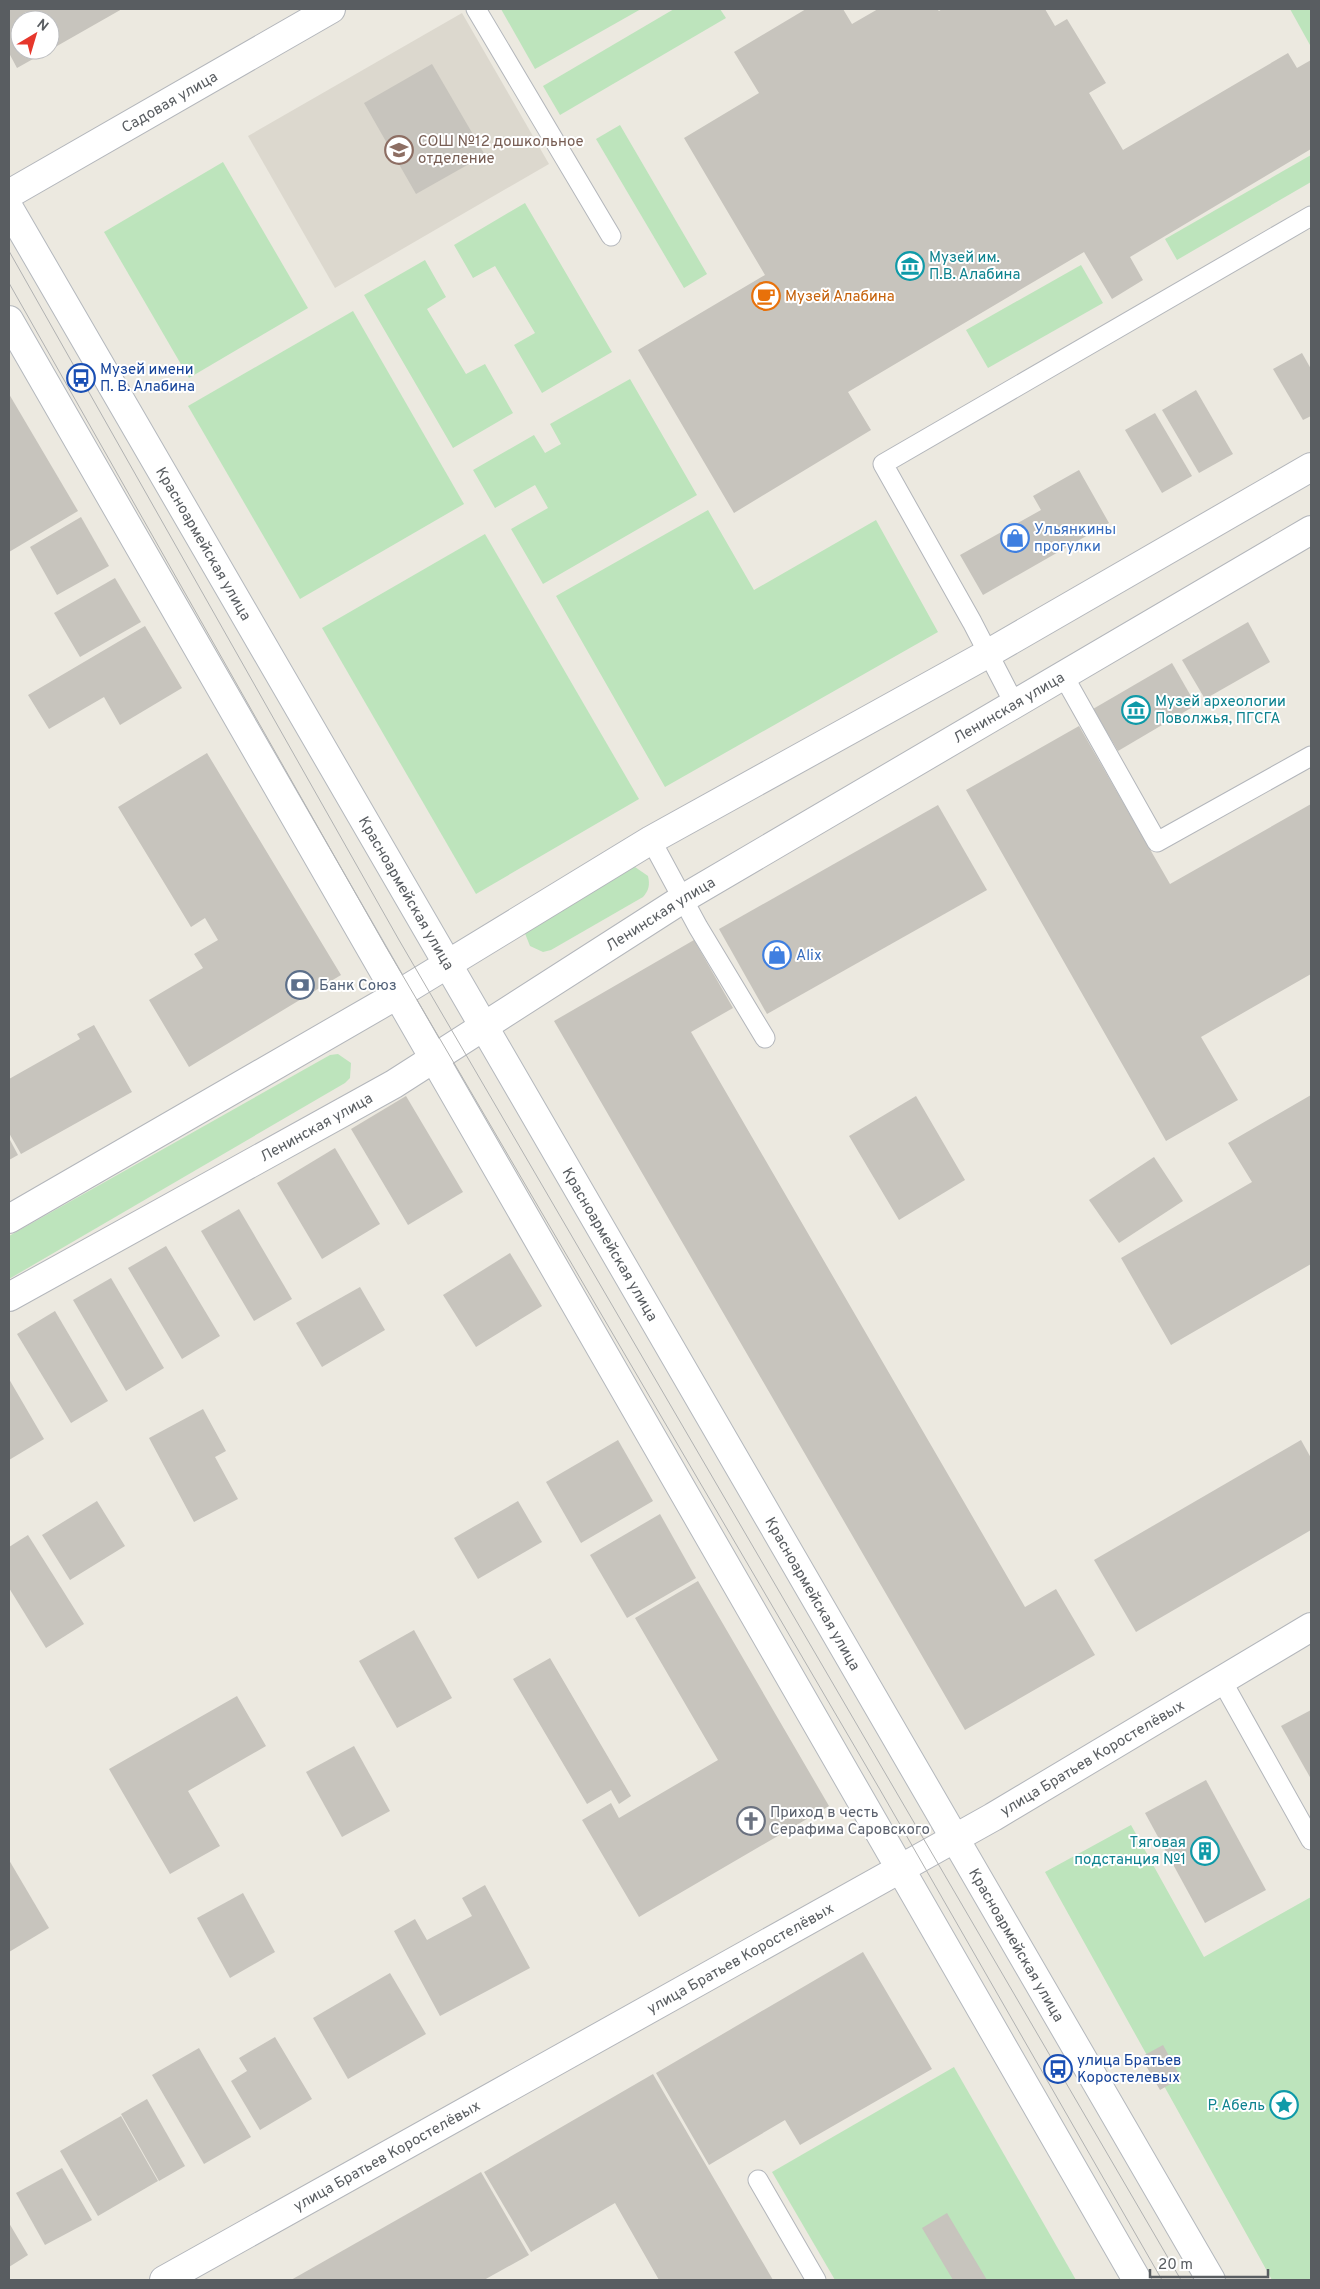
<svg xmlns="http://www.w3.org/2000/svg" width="1320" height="2289" font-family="Overpass,sans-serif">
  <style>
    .education { fill: #dcd8ce }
    .green { fill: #bde4bc }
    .building { fill: #c7c4bd }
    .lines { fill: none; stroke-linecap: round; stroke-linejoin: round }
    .lane-casing { stroke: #b3b6bb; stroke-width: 21 }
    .street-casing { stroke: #b3b6bb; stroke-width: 30 }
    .secondary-casing { stroke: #b4b8bd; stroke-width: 30 }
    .lane { stroke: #fff; stroke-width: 19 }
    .street { stroke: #fff; stroke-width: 28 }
    .secondary { stroke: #fff; stroke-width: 28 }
    .tram { stroke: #b1b2b2; stroke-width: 1 }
    .labels { text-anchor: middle; stroke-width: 4; stroke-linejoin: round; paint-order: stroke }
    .street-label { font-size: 15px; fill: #595d61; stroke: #fff }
    .education-label { font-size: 15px; fill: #785e54; stroke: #fff; text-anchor: start }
    .culture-label { font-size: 15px; fill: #0d838f; stroke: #fff; text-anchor: start }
    .food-label { font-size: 15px; fill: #c56008; stroke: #fff; text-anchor: start }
    .transit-label { font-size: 15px; fill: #164399; stroke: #fff; text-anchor: start }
    .shop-label { font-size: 15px; fill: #366cbe; stroke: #fff; text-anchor: start }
    .service-label { font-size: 15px; fill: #4e5e75; stroke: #fff; text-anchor: start }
    .worship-label { font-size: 15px; fill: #5b616d; stroke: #fff; text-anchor: start }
  </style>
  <rect width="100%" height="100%" fill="#ece9e0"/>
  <!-- education -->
  <polygon class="education" points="462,13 549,164 335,288 248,136"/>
  <!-- green -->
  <g class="green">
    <polygon points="501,9 641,9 535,69"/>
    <polygon points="674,9 720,9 726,18 560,115 543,86"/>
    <polygon points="1290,9 1311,9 1311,44 1310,45"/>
    <polygon points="620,125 707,274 684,288 596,139"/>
    <polygon points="1311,155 1311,182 1177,260 1165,239"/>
    <polygon points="223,162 308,308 189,378 104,232"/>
    <polygon points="525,203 612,352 542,393 514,345 535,333 495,266 473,278 454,245"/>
    <polygon points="425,260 446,297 427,309 466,374 485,364 513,413 453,448 364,295"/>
    <polygon points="1081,265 1103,303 988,368 966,330"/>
    <polygon points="353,311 464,504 300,599 188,406"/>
    <polygon points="630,379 697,495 543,584 511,529 548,508 535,485 495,508 473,470 534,435 545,453 561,444 550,424"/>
    <polygon points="708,510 754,590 876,520 938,632 665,787 556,596"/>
    <polygon points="485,534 639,799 476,894 322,628"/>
    <path d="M635,867l13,9c2,9 1,14 -5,21l-92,53 -8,2 -13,-6 -6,-15 104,-63z"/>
    <polygon points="338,1054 351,1063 350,1078 345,1083 9,1279 9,1236 330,1055"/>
    <polygon points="1131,1825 1204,1957 1311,1897 1311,2280 1272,2280 1045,1872"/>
    <polygon points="954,2067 1076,2280 835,2280 772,2172"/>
  </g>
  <!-- building -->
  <g class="building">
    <polygon points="9,9 122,9 50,50 50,20 20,20 20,50 49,50 17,68 9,53"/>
    <polygon points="806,9 843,9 852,24 878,9 937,9 939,11 942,9 1045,9 1055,26 1067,19 1106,83 1089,93 1123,150 1288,53 1297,68 1311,60 1311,149 1130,257 1143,280 1112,299 1084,252 848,392 871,430 734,513 638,350 765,275 684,138 759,93 734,52"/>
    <polygon points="432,64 485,155 416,194 364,103"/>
    <polygon points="1302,353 1311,369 1311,416 1303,420 1273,369"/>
    <polygon points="1196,390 1233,454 1199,473 1162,410"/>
    <polygon points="9,394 78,511 9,552"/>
    <polygon points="1155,413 1192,476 1162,493 1125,430"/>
    <polygon points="1079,470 1109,523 983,595 960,555 1041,510 1033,496"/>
    <polygon points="81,517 109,566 57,595 30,547"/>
    <polygon points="115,578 141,622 80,657 54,613"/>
    <polygon points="1248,622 1270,662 1205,699 1182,660"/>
    <polygon points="145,626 182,688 120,725 104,697 49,729 28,695"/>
    <polygon points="1172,663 1196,705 1118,751 1093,709"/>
    <polygon points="1079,726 1170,884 1311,804 1311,974 1201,1037 1238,1100 1166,1141 966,790"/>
    <polygon points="207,753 341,975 189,1067 149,1000 203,968 194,954 218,940 205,918 191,927 118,807"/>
    <polygon points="938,805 987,890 767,1014 719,929"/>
    <polygon points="694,940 733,1008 691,1032 1025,1607 1056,1589 1095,1655 965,1730 554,1021"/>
    <polygon points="94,1025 132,1092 21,1154 9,1133 9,1079 80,1039 77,1034"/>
    <polygon points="1311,1095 1311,1264 1171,1345 1121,1258 1252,1182 1228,1143"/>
    <polygon points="406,1096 463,1192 408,1225 351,1129"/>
    <polygon points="916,1096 965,1180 899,1220 849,1136"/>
    <polygon points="9,1138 18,1155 9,1160"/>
    <polygon points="335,1148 380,1224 322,1259 277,1183"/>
    <polygon points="1154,1157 1183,1201 1119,1243 1089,1200"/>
    <polygon points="239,1209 292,1299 254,1321 201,1231"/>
    <polygon points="166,1246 220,1336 182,1359 128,1268"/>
    <polygon points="510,1253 542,1306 476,1347 443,1295"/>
    <polygon points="111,1278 164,1368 126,1391 73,1300"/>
    <polygon points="360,1287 385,1330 322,1367 296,1323"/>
    <polygon points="55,1311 108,1401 71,1423 17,1334"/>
    <polygon points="9,1379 44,1439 9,1460"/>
    <polygon points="203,1409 226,1451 215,1457 238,1499 194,1522 149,1438"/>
    <polygon points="618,1440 653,1501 581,1543 546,1482"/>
    <polygon points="1301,1440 1311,1458 1311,1530 1136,1632 1094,1560"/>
    <polygon points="97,1501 125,1546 70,1580 42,1535"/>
    <polygon points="518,1501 542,1542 478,1579 454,1538"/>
    <polygon points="660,1514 696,1578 627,1618 590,1555"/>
    <polygon points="28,1535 84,1624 46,1648 9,1588 9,1547"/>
    <polygon points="698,1581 829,1806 639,1917 582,1820 611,1803 619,1818 718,1760 635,1618"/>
    <polygon points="414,1630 452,1698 397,1728 359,1661"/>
    <polygon points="550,1658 631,1796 619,1804 611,1790 587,1804 513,1679"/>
    <polygon points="237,1696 266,1746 188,1791 220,1846 170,1874 109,1769"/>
    <polygon points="1311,1710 1311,1779 1281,1726"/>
    <polygon points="354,1746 390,1811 342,1837 306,1772"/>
    <polygon points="1206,1780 1266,1890 1205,1923 1145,1813"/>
    <polygon points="9,1860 49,1928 9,1952"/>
    <polygon points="485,1885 530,1968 440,2016 394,1931 415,1919 427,1940 472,1916 462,1898"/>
    <polygon points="243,1893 275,1952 230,1978 197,1918"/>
    <polygon points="863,1952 932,2069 800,2145 785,2120 709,2165 656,2073"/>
    <polygon points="390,1973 426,2034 348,2079 313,2018"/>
    <polygon points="275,2037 312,2099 260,2130 231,2081 247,2071 239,2058"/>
    <polygon points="1163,2045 1181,2078 1160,2090 1141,2057"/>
    <polygon points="199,2048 251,2137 204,2164 152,2075"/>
    <polygon points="653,2074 773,2280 659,2280 615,2203 531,2252 484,2172"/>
    <polygon points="147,2099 185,2166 159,2181 121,2114"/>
    <polygon points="121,2116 158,2181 98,2216 60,2151"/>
    <polygon points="62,2168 92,2220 45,2245 16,2193"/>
    <polygon points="481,2172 529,2255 484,2280 291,2280"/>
    <polygon points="947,2213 987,2280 953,2280 922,2228"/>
    <polygon points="9,2223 28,2255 9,2267"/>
  </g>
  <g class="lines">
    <defs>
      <g id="lane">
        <polyline points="476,9 611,236"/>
        <polyline points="1063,675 1157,842 1311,756"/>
        <polyline points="1015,705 972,622 883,464 1311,216"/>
        <polyline points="651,840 698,927 765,1038"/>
        <polyline points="1222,1681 1311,1840"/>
        <polyline points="758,2180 816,2280"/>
      </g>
      <g id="street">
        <path id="s1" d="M9,194l322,-185"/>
        <polyline points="9,1219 397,995 651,840 987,654 1311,467"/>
        <path id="s2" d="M9,1297l385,-213 290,-186 627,-368"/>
        <path id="s3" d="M164,2280l829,-463 318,-190"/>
      </g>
      <g id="secondary">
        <path id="s4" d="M9,208l1202,2072"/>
        <polyline points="9,320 1137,2280"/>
      </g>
    </defs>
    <!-- lane casing -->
    <use href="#lane" class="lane-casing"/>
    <!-- street casing -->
    <use href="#street" class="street-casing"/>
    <!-- secondary casing -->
    <use href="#secondary" class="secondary-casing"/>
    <!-- lane -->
    <use href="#lane" class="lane"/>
    <!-- street -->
    <use href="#street" class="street"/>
    <!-- secondary -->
    <use href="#secondary" class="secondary"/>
    <!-- tram -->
    <g class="tram">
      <polyline points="9,251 399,940 1181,2280"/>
      <polyline points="9,283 386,947 879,1788 1162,2280"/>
    </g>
  </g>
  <!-- icons -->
  <defs>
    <symbol id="school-ring" viewBox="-11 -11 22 22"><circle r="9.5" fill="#fff" stroke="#8d6e63" stroke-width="1.5"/><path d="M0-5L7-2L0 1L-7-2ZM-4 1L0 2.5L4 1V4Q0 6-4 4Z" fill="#8d6e63"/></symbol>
    <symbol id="museum-ring" viewBox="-11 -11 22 22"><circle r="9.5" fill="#fff" stroke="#0f9aa8" stroke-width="1.5"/><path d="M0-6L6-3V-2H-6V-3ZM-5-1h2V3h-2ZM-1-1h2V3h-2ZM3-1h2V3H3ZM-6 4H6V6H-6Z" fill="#0f9aa8"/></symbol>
    <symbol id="cafe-ring" viewBox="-11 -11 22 22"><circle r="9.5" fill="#fff" stroke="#e8710a" stroke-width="1.5"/><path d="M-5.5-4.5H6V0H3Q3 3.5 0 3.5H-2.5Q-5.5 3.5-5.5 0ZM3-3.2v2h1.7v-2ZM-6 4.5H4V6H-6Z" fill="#e8710a"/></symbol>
    <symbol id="bus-ring" viewBox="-11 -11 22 22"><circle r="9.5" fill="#fff" stroke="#1a4fb4" stroke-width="1.5"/><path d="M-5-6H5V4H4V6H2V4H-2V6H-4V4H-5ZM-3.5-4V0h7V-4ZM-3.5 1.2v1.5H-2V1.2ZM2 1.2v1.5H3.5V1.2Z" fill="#1a4fb4"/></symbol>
    <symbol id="shop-ring" viewBox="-11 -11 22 22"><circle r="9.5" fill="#fff" stroke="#3f7fe0" stroke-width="1.5"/><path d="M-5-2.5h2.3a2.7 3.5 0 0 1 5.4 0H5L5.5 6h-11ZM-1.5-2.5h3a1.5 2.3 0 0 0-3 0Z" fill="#3f7fe0"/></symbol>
    <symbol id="bank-ring" viewBox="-11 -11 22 22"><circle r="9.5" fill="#fff" stroke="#5c6f8a" stroke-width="1.5"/><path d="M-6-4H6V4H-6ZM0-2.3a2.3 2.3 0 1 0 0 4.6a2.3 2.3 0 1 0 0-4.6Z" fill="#5c6f8a"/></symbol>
    <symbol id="church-ring" viewBox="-11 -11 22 22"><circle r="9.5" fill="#fff" stroke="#6b7280" stroke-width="1.5"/><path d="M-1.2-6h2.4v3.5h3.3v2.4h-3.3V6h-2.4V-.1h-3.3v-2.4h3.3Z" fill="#6b7280"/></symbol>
    <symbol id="building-ring" viewBox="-11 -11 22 22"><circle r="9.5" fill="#fff" stroke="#0f9aa8" stroke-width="1.5"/><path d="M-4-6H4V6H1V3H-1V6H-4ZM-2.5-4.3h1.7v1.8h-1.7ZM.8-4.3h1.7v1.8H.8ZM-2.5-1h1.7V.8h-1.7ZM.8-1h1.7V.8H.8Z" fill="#0f9aa8"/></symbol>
    <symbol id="sight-ring" viewBox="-11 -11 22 22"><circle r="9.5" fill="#fff" stroke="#0f9aa8" stroke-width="1.5"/><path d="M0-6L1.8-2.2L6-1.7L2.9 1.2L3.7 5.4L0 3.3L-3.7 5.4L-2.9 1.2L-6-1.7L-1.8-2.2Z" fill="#0f9aa8"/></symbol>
  </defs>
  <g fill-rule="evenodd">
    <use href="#school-ring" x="383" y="134" width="32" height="32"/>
    <use href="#museum-ring" x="894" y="250" width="32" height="32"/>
    <use href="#cafe-ring" x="750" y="280" width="32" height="32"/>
    <use href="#bus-ring" x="65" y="362" width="32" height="32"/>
    <use href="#shop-ring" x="999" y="522" width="32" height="32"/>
    <use href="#museum-ring" x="1120" y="694" width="32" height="32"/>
    <use href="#shop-ring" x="761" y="939" width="32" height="32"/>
    <use href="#bank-ring" x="284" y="969" width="32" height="32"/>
    <use href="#church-ring" x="735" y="1805" width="32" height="32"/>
    <use href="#building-ring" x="1189" y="1835" width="32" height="32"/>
    <use href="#bus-ring" x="1042" y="2053" width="32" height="32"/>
    <use href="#sight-ring" x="1268" y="2089" width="32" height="32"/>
  </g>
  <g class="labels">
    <!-- street labels -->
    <g class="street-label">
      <text dy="5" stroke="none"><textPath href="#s1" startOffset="185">Садовая улица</textPath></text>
      <text dy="5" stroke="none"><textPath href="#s4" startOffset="388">Красноармейская улица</textPath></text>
      <text dy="5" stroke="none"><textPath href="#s2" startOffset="1161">Ленинская улица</textPath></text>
      <text dy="5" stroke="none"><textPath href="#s4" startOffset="792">Красноармейская улица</textPath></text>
      <text dy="5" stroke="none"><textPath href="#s2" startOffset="756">Ленинская улица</textPath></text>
      <text dy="5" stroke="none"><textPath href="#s2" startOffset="351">Ленинская улица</textPath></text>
      <text dy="5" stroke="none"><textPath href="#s4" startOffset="1198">Красноармейская улица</textPath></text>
      <text dy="5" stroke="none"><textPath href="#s4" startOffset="1602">Красноармейская улица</textPath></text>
      <text dy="5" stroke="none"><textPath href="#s3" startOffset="1065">улица Братьев Коростелёвых</textPath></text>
      <text dy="5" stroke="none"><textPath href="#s4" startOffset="2008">Красноармейская улица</textPath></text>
      <text dy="5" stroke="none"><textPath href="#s3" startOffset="660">улица Братьев Коростелёвых</textPath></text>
      <text dy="5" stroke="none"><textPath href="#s3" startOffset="255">улица Братьев Коростелёвых</textPath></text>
    </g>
    <!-- education labels -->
    <g class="education-label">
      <text x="418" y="146">СОШ №12 дошкольное<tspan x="418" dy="17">отделение</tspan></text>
    </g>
    <!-- culture labels -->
    <g class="culture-label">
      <text x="929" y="262">Музей им.<tspan x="929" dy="17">П.В. Алабина</tspan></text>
      <text x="1155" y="706">Музей археологии<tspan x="1155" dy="17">Поволжья, ПГСГА</tspan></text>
      <text x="1186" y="1847" text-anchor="end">Тяговая<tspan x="1186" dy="17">подстанция №1</tspan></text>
      <text x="1265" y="2110" text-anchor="end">Р. Абель</text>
    </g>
    <!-- food labels -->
    <g class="food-label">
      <text x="785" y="301">Музей Алабина</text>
    </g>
    <!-- transit labels -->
    <g class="transit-label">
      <text x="100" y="374">Музей имени<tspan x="100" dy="17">П. В. Алабина</tspan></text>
      <text x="1077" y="2065">улица Братьев<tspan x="1077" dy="17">Коростелевых</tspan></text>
    </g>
    <!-- shop labels -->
    <g class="shop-label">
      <text x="1034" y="534">Ульянкины<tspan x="1034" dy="17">прогулки</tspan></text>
      <text x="796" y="960">Alix</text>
    </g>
    <!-- service labels -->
    <g class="service-label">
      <text x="319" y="990">Банк Союз</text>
    </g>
    <!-- worship labels -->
    <g class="worship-label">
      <text x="770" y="1817">Приход в честь<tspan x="770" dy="17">Серафима Саровского</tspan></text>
    </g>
  </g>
  <!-- border -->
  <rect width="1320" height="2289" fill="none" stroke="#595d61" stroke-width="20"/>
  <!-- north arrow -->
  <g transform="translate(35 35) rotate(38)"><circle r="24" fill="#ffffff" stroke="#bdbec0"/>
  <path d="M0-4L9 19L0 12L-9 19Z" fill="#e6372c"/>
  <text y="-8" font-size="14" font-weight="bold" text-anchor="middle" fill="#595d61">N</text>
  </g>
  <!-- scale -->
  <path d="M1150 2269v8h118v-8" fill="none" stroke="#595d61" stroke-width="2.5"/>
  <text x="1158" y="2269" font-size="15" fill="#595d61" stroke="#ffffff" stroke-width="4" paint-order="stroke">20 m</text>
</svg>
